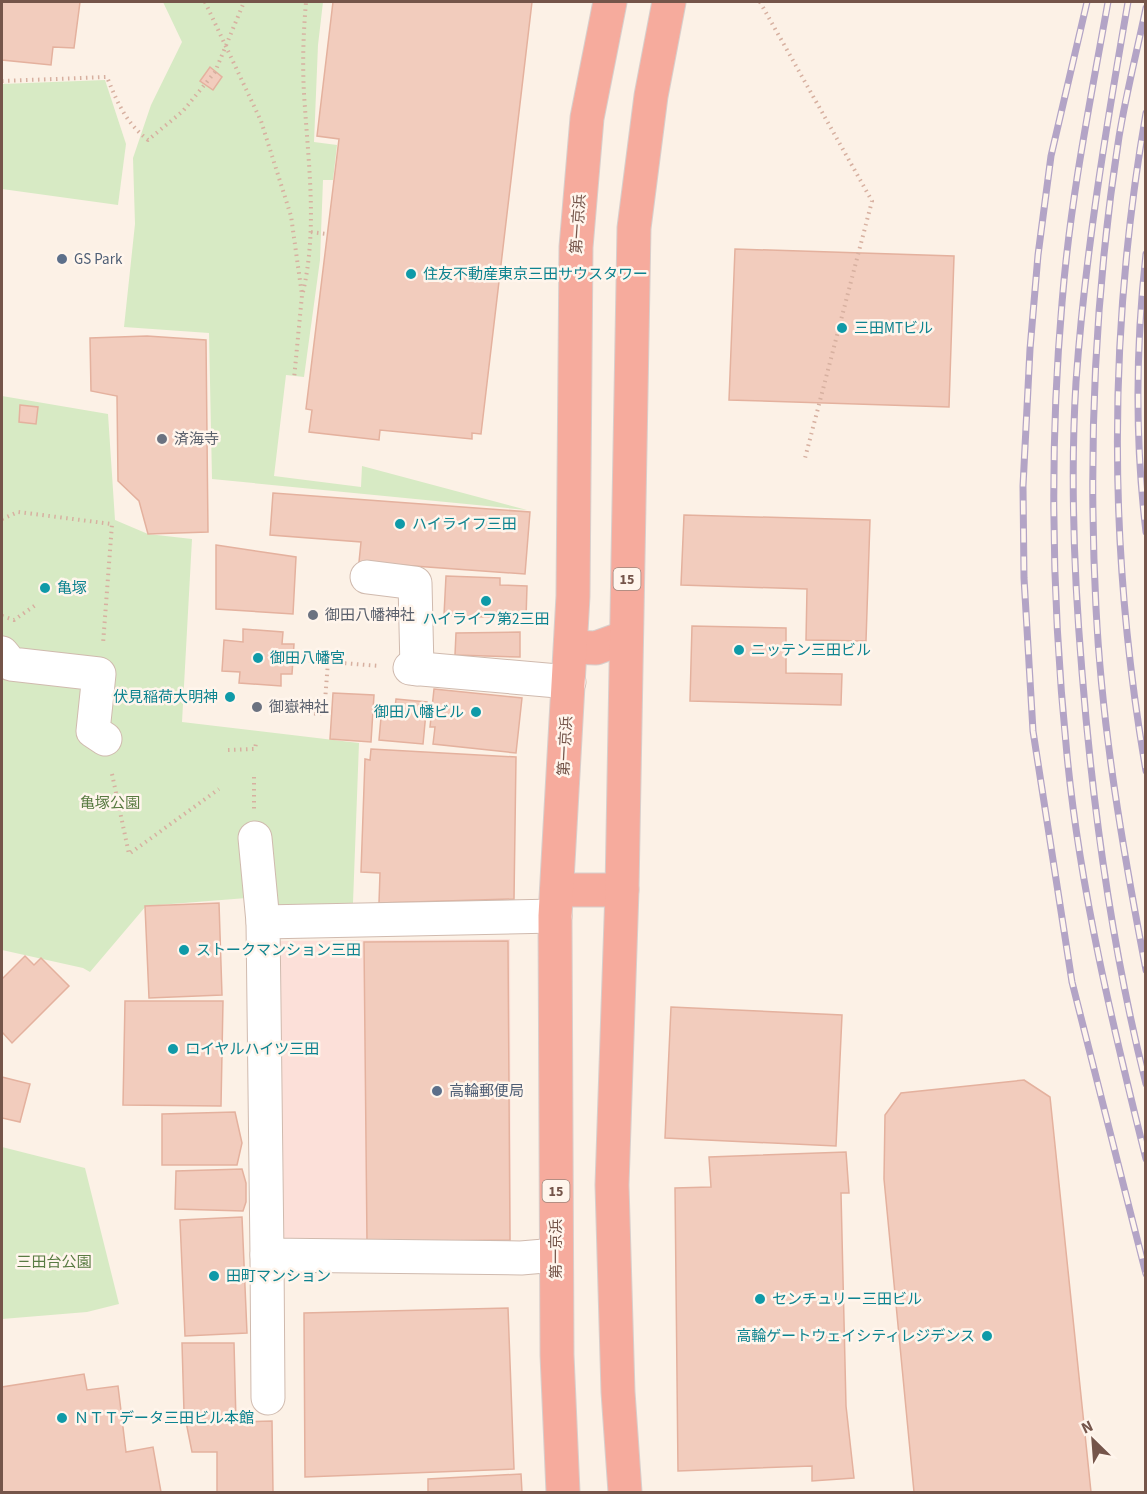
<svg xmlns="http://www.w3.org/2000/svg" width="1147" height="1494" font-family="'Source Sans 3','Noto Sans JP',sans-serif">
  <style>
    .commercial { fill: #fce0d9 }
    .green { fill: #d7eac4 }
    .building { fill: #f2ccbd; stroke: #e4b19e; stroke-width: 1.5 }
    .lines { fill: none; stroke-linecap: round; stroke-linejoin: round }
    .minor-casing { stroke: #d0baae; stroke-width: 35 }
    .highway-casing { stroke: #d8cfcc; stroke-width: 35 }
    .path { stroke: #d7b0a0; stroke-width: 4; stroke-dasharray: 1.5 4.5; stroke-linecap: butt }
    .minor { stroke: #fff; stroke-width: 33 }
    .highway { stroke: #f6ab9d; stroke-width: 33 }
    .rail-casing { stroke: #b3a4c6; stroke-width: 7 }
    .rail { stroke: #fff5ec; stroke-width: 4.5; stroke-dasharray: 14; stroke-linecap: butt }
    .service-dot { fill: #5c6f8a; stroke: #fff5ec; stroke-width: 2 }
    .culture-dot { fill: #0f9aa8; stroke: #fff5ec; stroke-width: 2 }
    .worship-dot { fill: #6b7280; stroke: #fff5ec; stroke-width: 2 }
    .labels { text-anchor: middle; stroke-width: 5; stroke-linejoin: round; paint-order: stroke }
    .shield { fill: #fff5ec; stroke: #9e857b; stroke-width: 1.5 }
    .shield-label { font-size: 14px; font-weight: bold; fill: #75554a }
    .street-label { font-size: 15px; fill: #75554a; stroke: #fff5ec }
    .service-label { font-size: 15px; fill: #4e5e75; stroke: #fff5ec; text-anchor: start }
    .culture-label { font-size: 15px; fill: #0d838f; stroke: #fff5ec; text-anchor: start }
    .worship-label { font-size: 15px; fill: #5b616d; stroke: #fff5ec; text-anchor: start }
    .park-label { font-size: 15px; fill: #597b42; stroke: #fff5ec }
  </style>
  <rect width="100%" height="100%" fill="#fcf1e6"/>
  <!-- commercial -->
  <polygon class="commercial" points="510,939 511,1242 279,1244 271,941"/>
  <!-- green -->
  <g class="green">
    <polygon points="163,2 323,2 318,45 314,142 337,145 333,180 323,180 320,260 304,377 286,375 274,476 361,487 362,466 527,510 212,479 209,333 124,327 135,224 133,158 151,105 182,42"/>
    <polygon points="105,80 126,144 118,205 2,189 2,84"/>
    <polygon points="2,396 108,414 115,520 148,534 192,539 182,722 359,743 353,903 273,907 259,897 146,906 90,972 83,968 2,950"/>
    <polygon points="2,1147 85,1168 119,1304 87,1312 2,1319"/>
  </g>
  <!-- building -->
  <g class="building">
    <polygon points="2,2 80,2 74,48 53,47 51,65 2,60"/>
    <polygon points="333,2 532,2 481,434 472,433 472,439 380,430 379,440 309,432 312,410 306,409 339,139 317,136"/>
    <polygon points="210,67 222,77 213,90 200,81"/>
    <polygon points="735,249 954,256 949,407 729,400"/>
    <polygon points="147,336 206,340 208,532 148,534 139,501 118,481 117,396 91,391 90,338"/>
    <polygon points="20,405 38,407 36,424 19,422"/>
    <polygon points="273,493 530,512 525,574 359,562 361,542 270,535"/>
    <polygon points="684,515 870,520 866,641 806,640 807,589 681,585"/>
    <polygon points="216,545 296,557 293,614 216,609"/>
    <polygon points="446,576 500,578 500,585 527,586 526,619 444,615"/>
    <polygon points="692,626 786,628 786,673 842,674 841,705 690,701"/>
    <polygon points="243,629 283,632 282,644 294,644 292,674 281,674 281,686 239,683 240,672 222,671 224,640 243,642"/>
    <polygon points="520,632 520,657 455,655 456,633"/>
    <polygon points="434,689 522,698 516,753 433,744 435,727 430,727"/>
    <polygon points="333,693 374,695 371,742 330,739"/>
    <polygon points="396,699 427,702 423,744 379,740 382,706 395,708"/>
    <polygon points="371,749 516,757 514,899 379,903 380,873 361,872 365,759 370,760"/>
    <polygon points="219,903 222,995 149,998 145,906"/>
    <polygon points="508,941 510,1240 367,1242 364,942"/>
    <polygon points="25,956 34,965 41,958 69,986 12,1043 2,1032 2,979"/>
    <polygon points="125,1001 223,1001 221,1106 123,1105"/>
    <polygon points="671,1007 842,1015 836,1146 665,1138"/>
    <polygon points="2,1077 30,1084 20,1122 2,1118"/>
    <polygon points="1024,1080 1050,1097 1091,1492 914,1492 884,1179 885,1115 901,1093"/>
    <polygon points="235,1112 242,1143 237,1165 162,1165 162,1114"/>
    <polygon points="846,1152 849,1193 841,1193 846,1406 854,1478 812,1481 812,1466 678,1471 675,1188 711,1187 709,1157"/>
    <polygon points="242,1169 246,1183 246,1202 243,1211 175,1209 176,1171"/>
    <polygon points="242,1217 247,1333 185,1336 180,1220"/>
    <polygon points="508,1308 514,1469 305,1477 304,1313"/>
    <polygon points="182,1343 234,1343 236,1422 272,1421 273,1492 217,1492 217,1452 192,1452 184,1412"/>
    <polygon points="84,1374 87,1390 118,1386 126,1452 153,1447 161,1492 2,1492 2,1387"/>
    <polygon points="521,1474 522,1492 428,1492 428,1479"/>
  </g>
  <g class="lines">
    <defs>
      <g id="minor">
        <polyline points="367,577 415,583 417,669"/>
        <polyline points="2,653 11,664 99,674 93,731 105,739"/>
        <polyline points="410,668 569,682"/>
        <polyline points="255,838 263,922"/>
        <polyline points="555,916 263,922 267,1255 521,1258 556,1255"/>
        <polyline points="267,1255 268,1398"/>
      </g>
      <g id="highway">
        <polyline points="571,647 596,648 626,637"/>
        <polyline points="557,890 622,890"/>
        <polyline points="563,1492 557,1355 555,916 573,596 576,247 587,118 610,2"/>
        <polyline points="625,1492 618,1392 612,1185 622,890 634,228 651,96 669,2"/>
      </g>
    </defs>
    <!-- minor casing -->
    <use href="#minor" class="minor-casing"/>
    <!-- highway casing -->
    <use href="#highway" class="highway-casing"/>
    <!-- path -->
    <g class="path">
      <polyline points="205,2 261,121 291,216 302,295 294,379"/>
      <polyline points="760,2 872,201 804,462"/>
      <path d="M2,81l105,-4c10,25 19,46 41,63l35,-29 32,-39 29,-70"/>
      <polyline points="311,232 327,234"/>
      <path d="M303,292c14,-61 6,-123 2,-184 -3,-36 -2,-71 1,-106"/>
      <polyline points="2,519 18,512 112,524 103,644"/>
      <polyline points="2,616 14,620 37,604"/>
      <polyline points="303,660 380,666"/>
      <polyline points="284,712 324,714 328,662"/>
      <polyline points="228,750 255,749 256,743"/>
      <polyline points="112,774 129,854 219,789"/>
      <polyline points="254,777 254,810"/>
    </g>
    <!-- minor -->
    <use href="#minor" class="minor"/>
    <!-- highway -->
    <use href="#highway" class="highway"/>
    <defs>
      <g id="rail">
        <polyline points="1087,2 1051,156 1038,255 1030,349 1023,486 1024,578 1033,731 1072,982 1146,1274"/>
        <path d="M1108,2c-18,100 -38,199 -46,301 -13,150 -10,302 5,452 13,135 46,272 79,404"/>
        <path d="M1128,2c-22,126 -43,252 -52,380 -6,97 -2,194 6,290 11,139 30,277 64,412"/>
        <path d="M1146,8c-9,43 -20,86 -27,129 -24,154 -31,315 -23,471 6,122 27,242 50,362"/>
        <path d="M1146,113c-38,218 -38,439 0,658"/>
        <path d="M1146,254c-10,90 -11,187 0,278"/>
      </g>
    </defs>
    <!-- rail casing -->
    <use href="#rail" class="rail-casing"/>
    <!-- rail -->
    <use href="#rail" class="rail"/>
  </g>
  <!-- markers -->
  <g class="service-dot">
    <circle cx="62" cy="259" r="6"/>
    <circle cx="437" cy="1091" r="6"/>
  </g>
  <g class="culture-dot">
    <circle cx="411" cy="274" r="6"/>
    <circle cx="842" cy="328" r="6"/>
    <circle cx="400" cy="524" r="6"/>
    <circle cx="45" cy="588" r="6"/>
    <circle cx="486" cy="601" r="6"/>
    <circle cx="739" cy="650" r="6"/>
    <circle cx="258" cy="658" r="6"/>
    <circle cx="230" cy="697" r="6"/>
    <circle cx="476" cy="712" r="6"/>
    <circle cx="184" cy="950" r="6"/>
    <circle cx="173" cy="1049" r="6"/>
    <circle cx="214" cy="1276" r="6"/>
    <circle cx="760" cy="1299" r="6"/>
    <circle cx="987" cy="1336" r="6"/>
    <circle cx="62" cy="1418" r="6"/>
  </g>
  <g class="worship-dot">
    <circle cx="162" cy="439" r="6"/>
    <circle cx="313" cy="615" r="6"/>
    <circle cx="257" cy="707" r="6"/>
  </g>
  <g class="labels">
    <!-- shield labels -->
    <g class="shield">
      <rect x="613.5" y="568" width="27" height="22" rx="4.5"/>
      <rect x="542.5" y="1180" width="27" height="22" rx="4.5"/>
    </g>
    <g class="shield-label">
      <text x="627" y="584">15</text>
      <text x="556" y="1196">15</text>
    </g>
    <!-- street labels -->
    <g class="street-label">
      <text transform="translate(578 224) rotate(-86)" y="5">第一京浜</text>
      <text transform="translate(565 746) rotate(-87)" y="5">第一京浜</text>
      <text transform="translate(556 1249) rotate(-90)" y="5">第一京浜</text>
    </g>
    <!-- service labels -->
    <g class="service-label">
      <text x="74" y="264">GS Park</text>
      <text x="449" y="1096">高輪郵便局</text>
    </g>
    <!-- culture labels -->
    <g class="culture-label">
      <text x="423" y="279">住友不動産東京三田サウスタワー</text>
      <text x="854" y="333">三田MTビル</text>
      <text x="412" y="529">ハイライフ三田</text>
      <text x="57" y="593">亀塚</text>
      <text x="486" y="624" text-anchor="middle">ハイライフ第2三田</text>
      <text x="751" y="655">ニッテン三田ビル</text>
      <text x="270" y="663">御田八幡宮</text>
      <text x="218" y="702" text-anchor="end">伏見稲荷大明神</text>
      <text x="464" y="717" text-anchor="end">御田八幡ビル</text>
      <text x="196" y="955">ストークマンション三田</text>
      <text x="185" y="1054">ロイヤルハイツ三田</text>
      <text x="226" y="1281">田町マンション</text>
      <text x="772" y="1304">センチュリー三田ビル</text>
      <text x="975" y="1341" text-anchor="end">高輪ゲートウェイシティレジデンス</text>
      <text x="74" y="1423">ＮＴＴデータ三田ビル本館</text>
    </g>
    <!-- worship labels -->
    <g class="worship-label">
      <text x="174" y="444">済海寺</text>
      <text x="325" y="620">御田八幡神社</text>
      <text x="269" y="712">御嶽神社</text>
    </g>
    <!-- park labels -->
    <g class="park-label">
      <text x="110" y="808">亀塚公園</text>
      <text x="54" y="1267">三田台公園</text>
    </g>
  </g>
  <!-- border -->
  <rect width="1147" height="1494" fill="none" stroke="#75554a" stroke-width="6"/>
  <!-- north arrow -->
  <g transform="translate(1093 1440) rotate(335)" stroke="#fff5ec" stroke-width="4.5" paint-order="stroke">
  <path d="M0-4.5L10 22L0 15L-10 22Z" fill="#75554a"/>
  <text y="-9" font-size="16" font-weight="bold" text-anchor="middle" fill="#75554a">N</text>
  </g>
</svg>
